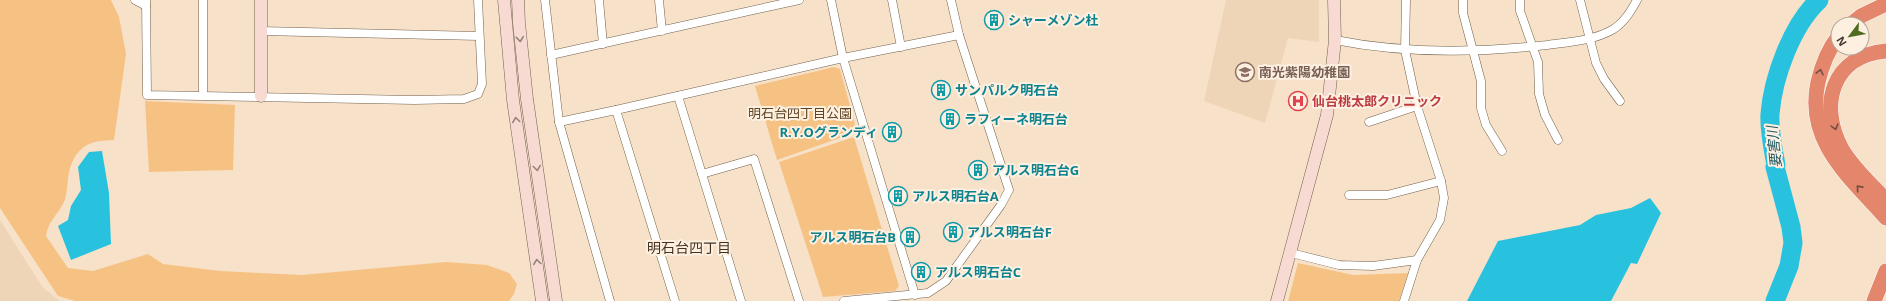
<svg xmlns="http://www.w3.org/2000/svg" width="1886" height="301" font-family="'Open Sans','Noto Sans JP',sans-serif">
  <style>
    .built { fill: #efd5b7 }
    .green { fill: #f6c284 }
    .water { fill: #28c2df }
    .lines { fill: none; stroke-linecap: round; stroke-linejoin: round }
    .river { stroke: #28c2df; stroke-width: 19 }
    .street-casing { stroke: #73614c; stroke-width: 9 }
    .secondary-casing { stroke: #73614c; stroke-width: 13 }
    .highway-casing { stroke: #fff; stroke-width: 16 }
    .street { stroke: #fff; stroke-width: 8 }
    .secondary { stroke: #f7dbd3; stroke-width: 12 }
    .highway { stroke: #e4866c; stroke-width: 15 }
    .oneway { stroke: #938279 }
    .oneway2 { stroke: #725041 }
    .labels { text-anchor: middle; stroke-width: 4; stroke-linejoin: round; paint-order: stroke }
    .culture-label { font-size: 13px; font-weight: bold; fill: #0d838f; stroke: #fdf0e1; text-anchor: start }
    .education-label { font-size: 13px; font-weight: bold; fill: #785e54; stroke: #fdf0e1; text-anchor: start }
    .health-label { font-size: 13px; font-weight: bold; fill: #be3a42; stroke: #fdf0e1; text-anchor: start }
    .park-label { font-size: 13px; fill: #604523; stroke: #fdf0e1 }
    .water-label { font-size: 14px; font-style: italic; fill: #1b5561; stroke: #fdf0e1 }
    .neighbourhood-label { font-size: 14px; fill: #443320; stroke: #fdf0e1 }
  </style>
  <rect width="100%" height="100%" fill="#f7e1c9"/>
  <!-- built -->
  <g class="built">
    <polygon points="1226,0 1319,0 1319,42 1288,38 1265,123 1204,101"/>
    <polygon points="0,220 43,288 60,301 0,301"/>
  </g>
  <!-- green -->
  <g class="green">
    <path d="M0,0h111l8,17 7,37 -12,86c-7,1 -15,0 -22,3 -16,5 -22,21 -24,36 -1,7 -1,18 -5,25 -6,11 -15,18 -17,32l22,32 25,3 55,-17 15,10 57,7 82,4 144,-13 41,3 22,8 8,11 -3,10 -5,7h-434l-17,-5 -58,-88z"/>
    <polygon points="834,67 840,69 857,132 777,160 755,86"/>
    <polygon points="145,101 235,105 233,170 149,172"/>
    <polygon points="854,137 899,286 895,291 823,297 779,162"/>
    <polygon points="1298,263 1353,275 1408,273 1399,301 1288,301"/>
  </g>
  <!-- water -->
  <g class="water">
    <polygon points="102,151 109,193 111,244 71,260 58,226 68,220 71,206 81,190 78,167 89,152"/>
    <polygon points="1650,198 1661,213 1637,264 1631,263 1611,301 1467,301 1498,241 1580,225 1596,215 1631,208"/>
  </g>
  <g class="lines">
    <!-- river -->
    <path class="river" d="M1775,301l14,-35 4,-23 -2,-16 -16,-60 1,-2c-3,-17 -7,-34 -6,-51 3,-37 22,-89 49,-114"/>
    <defs>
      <g id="street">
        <polyline points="135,0 146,6"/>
        <polyline points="146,0 147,95 414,100 464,99 478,94 482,84 478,0"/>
        <polyline points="203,0 203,95"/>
        <polyline points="545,0 559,122 610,301"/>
        <polyline points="599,0 603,44"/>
        <polyline points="659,0 662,31"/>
        <polyline points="831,0 843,58 915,295"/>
        <polyline points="892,0 901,47"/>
        <polyline points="1463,0 1463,13 1481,81 1481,108 1486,125 1502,151"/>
        <polyline points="1520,0 1520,11 1538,62 1539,94 1545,115 1558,140"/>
        <polyline points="1580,0 1596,63 1604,79 1620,101"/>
        <polyline points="261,31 479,36"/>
        <path d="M1335,40c70,14 141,13 212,5 22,-3 45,-4 65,-15 12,-7 19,-19 25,-30"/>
        <polyline points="551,55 799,0"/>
        <polyline points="678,96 741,301"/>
        <polyline points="559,122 616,110"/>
        <polyline points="1369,122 1417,106"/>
        <polyline points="702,174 754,159 799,301"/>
        <polyline points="1349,195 1387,195 1441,181"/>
        <polyline points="1291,253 1339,265 1373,266 1417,260"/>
        <polyline points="675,301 616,110 843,58 959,35"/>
        <polyline points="844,301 928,293 946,281 1001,205 1009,190 959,35 951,0"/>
        <polyline points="1404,301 1417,260 1440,220 1444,198 1441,181 1417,106 1405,50 1406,0"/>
      </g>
      <g id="secondary">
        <polyline points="504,0 513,100 542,301"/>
        <polyline points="518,0 519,23 527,99 556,301"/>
        <polyline points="261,96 261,0"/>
        <polyline points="1277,301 1327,115 1335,40 1334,0"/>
      </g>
      <g id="highway">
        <polyline points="1851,24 1861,16 1886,4"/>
        <path d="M1838,37c-11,14 -16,28 -20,45 -13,60 32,95 68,136"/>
        <path d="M1886,51c-54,5 -68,54 -44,98 11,19 29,35 44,51"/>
        <polyline points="1874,301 1886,271"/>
      </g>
    </defs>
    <!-- street casing -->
    <use href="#street" class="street-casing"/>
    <!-- secondary casing -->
    <use href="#secondary" class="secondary-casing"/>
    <!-- highway casing -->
    <use href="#highway" class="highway-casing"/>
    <!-- street -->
    <use href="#street" class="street"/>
    <!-- secondary -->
    <use href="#secondary" class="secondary"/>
    <!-- highway -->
    <use href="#highway" class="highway"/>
  </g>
  <!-- one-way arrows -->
  <defs><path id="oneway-chevron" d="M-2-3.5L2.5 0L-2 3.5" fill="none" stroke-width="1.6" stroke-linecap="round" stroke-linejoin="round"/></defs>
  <g class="oneway">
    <use href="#oneway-chevron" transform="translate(520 39) rotate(84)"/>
    <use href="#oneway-chevron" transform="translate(516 120) rotate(-98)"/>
    <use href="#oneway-chevron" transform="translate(537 168) rotate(82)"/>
    <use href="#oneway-chevron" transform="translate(537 262) rotate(-98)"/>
  </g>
  <g class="oneway2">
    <use href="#oneway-chevron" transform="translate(1820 72) rotate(-77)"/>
    <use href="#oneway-chevron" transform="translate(1835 127) rotate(74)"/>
    <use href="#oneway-chevron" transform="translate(1859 188) rotate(-132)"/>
  </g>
  <!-- icons -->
  <defs>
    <symbol id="building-ring" viewBox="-11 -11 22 22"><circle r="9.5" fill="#fdf0e1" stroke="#0f9aa8" stroke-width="1.5"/><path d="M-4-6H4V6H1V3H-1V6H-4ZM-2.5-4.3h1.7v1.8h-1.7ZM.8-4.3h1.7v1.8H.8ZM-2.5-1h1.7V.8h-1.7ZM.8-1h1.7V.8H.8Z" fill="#0f9aa8"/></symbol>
    <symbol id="school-ring" viewBox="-11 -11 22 22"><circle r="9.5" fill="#fdf0e1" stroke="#8d6e63" stroke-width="1.5"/><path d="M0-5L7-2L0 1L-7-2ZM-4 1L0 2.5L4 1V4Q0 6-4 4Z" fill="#8d6e63"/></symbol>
    <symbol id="hospital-ring" viewBox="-11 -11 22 22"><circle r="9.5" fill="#fdf0e1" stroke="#e0444e" stroke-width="1.5"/><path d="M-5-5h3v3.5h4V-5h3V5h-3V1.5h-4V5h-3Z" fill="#e0444e"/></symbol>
  </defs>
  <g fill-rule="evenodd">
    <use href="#building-ring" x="983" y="9" width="22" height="22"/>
    <use href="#school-ring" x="1234" y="61" width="22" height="22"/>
    <use href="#building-ring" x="930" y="79" width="22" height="22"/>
    <use href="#hospital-ring" x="1287" y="90" width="22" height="22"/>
    <use href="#building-ring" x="939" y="108" width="22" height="22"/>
    <use href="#building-ring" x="881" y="121" width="22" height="22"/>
    <use href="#building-ring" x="967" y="159" width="22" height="22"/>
    <use href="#building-ring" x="887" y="185" width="22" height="22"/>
    <use href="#building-ring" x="942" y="221" width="22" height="22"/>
    <use href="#building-ring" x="899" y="226" width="22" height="22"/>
    <use href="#building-ring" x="910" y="261" width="22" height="22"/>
  </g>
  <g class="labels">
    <!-- culture labels -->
    <g class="culture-label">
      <text x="1008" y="25">シャーメゾン杜</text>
      <text x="955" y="95">サンパルク明石台</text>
      <text x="964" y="124">ラフィーネ明石台</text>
      <text x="878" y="137" text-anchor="end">R.Y.Oグランディ</text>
      <text x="992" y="175">アルス明石台G</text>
      <text x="912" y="201">アルス明石台A</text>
      <text x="967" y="237">アルス明石台F</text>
      <text x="896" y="242" text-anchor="end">アルス明石台B</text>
      <text x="935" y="277">アルス明石台C</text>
    </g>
    <!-- education labels -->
    <g class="education-label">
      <text x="1259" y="77">南光紫陽幼稚園</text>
    </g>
    <!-- health labels -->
    <g class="health-label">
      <text x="1312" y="106">仙台桃太郎クリニック</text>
    </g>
    <!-- park labels -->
    <g class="park-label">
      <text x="800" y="118">明石台四丁目公園</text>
    </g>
    <!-- water labels -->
    <g class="water-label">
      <text transform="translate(1774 147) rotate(-96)" y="5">要害川</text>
    </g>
    <!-- neighbourhood labels -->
    <g class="neighbourhood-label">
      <text x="689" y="253">明石台四丁目</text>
    </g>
  </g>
  <!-- north arrow -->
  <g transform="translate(1850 36) rotate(238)"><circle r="19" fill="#fdf0e1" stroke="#b2a79a"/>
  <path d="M0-3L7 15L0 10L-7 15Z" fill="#4f6c20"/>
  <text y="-6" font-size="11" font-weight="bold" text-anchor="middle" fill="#41392f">N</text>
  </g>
</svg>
